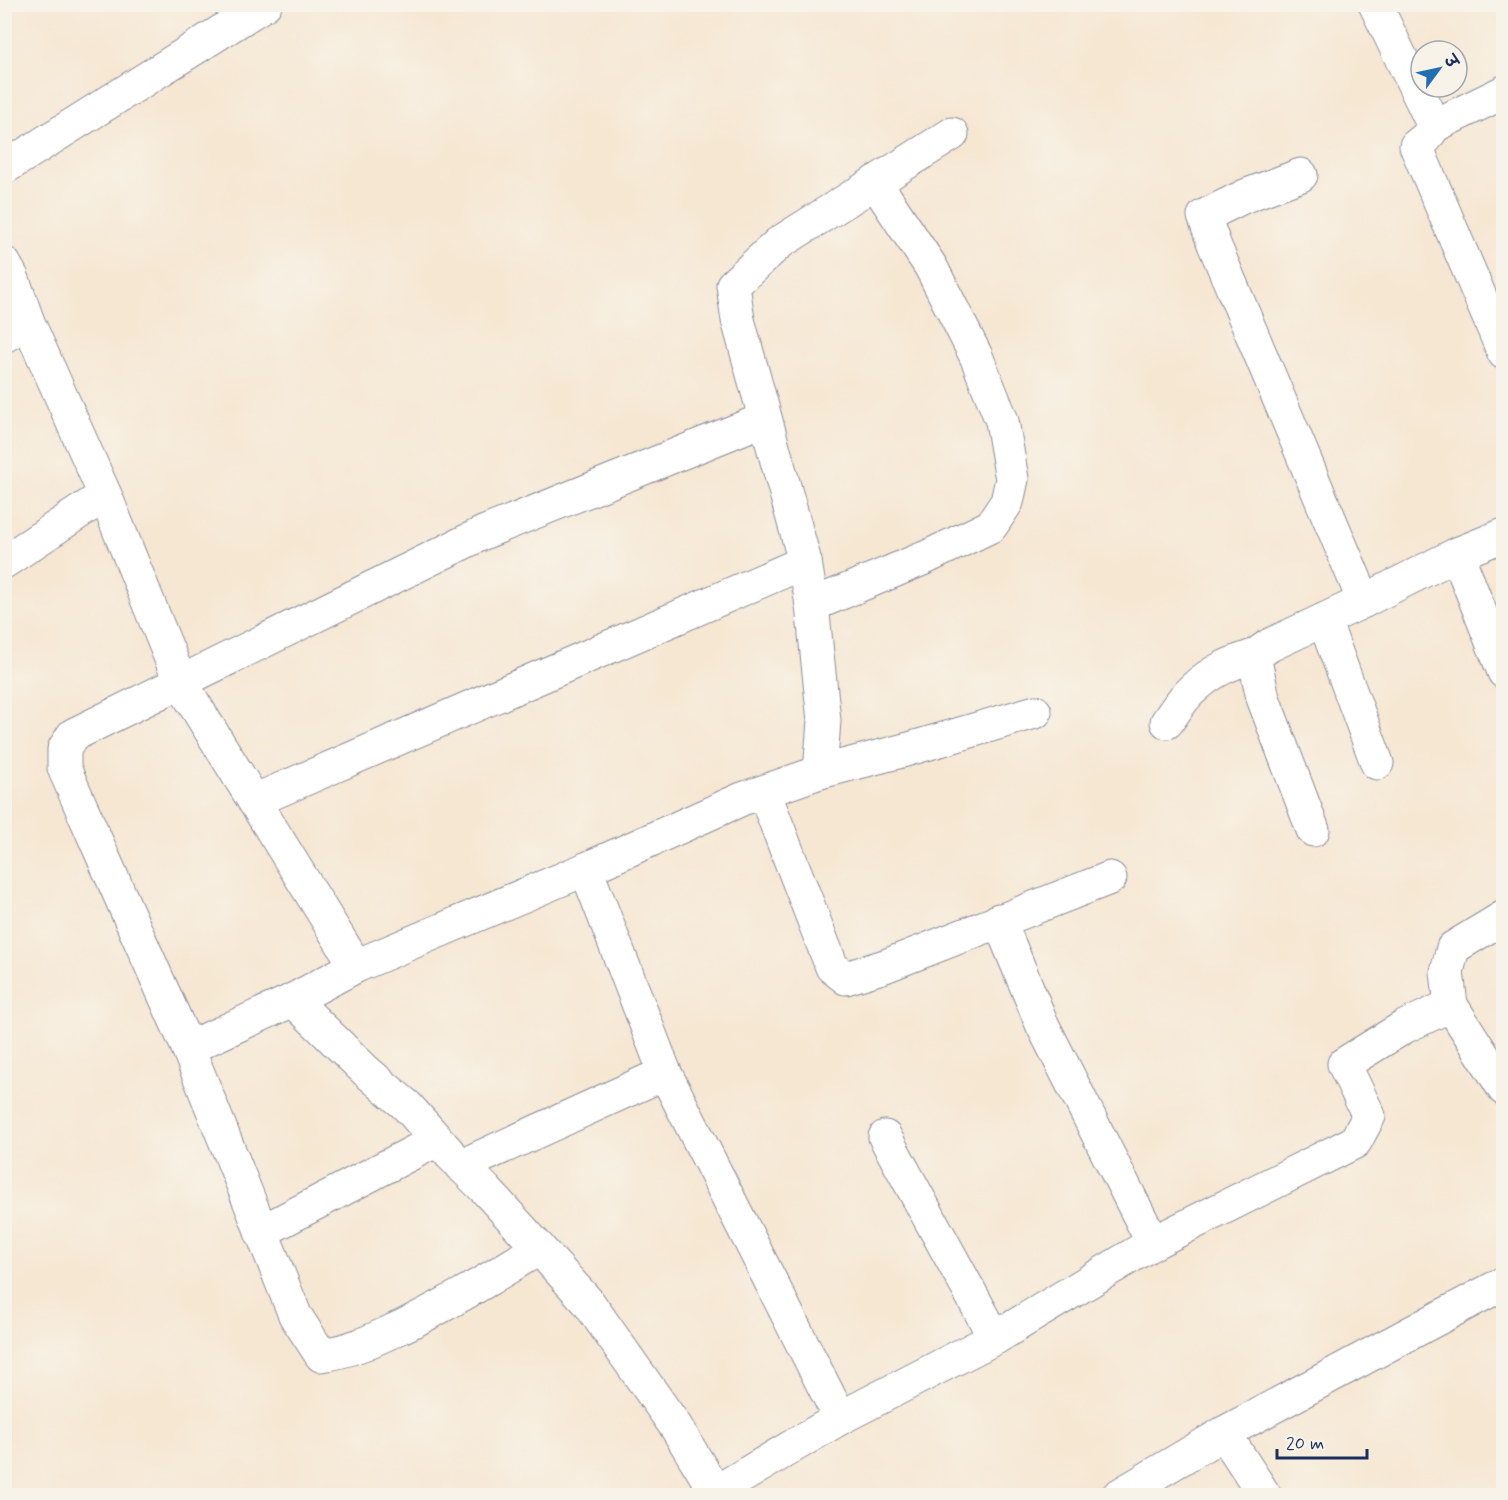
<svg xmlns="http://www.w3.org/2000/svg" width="1508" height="1500" font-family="Mynerve,'Playpen Sans Deva',sans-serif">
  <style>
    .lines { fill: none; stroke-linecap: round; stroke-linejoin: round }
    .minor-casing { stroke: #888b98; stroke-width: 35 }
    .minor { stroke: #fff; stroke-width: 33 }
  </style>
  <rect width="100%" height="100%" fill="#f7f3e8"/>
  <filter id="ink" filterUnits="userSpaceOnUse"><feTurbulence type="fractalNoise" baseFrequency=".0167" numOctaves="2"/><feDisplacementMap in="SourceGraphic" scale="12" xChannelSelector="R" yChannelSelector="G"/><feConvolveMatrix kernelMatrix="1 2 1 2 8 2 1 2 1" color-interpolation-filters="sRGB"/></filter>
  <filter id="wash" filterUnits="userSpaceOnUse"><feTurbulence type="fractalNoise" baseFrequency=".008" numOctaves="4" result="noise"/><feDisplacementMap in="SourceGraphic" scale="24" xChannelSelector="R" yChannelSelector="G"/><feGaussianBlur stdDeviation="1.35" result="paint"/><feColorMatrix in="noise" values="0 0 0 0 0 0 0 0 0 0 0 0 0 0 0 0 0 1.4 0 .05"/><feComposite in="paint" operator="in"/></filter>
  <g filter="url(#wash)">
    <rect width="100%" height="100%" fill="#f6e7d3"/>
  </g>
  <g filter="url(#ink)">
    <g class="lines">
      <defs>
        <g id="minor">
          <polyline points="1375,4 1434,126 1426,138 1416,146 1504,353"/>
          <polyline points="1434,126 1504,92"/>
          <polyline points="4,168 265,4"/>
          <polyline points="1301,175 1245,196 1204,216 1214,244 1364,601"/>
          <polyline points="4,263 12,277 28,322 105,495 180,681 356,966"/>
          <polyline points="4,336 28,322"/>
          <polyline points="1457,554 1504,672"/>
          <polyline points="4,562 105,495"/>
          <polyline points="812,605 927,557 991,526 1007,502 1012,479 1002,421 976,356 931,267 875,182"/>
          <polyline points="1324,620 1377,763"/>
          <path d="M1167,722c8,-11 16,-25 27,-34 18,-17 37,-25 60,-32"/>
          <polyline points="820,772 824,721 812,605 805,562 738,320 733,285 779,243 952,134"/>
          <polyline points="764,792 832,967 846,978 885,966 1110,878"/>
          <polyline points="254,801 805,562"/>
          <polyline points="1313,830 1263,698 1254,656 1270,645 1364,601 1457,554 1504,535"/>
          <polyline points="586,869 665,1073 840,1418"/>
          <polyline points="1504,917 1453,948 1447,972 1451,1005 1493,1071 1504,1089"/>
          <polyline points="999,920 1042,1024 1153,1243"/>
          <polyline points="293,1000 366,1071 407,1106 451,1155 486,1190 588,1302 676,1427 718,1496"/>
          <polyline points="188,1048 293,1000 356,966 586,869 742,799 820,772 909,749 1035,712"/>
          <polyline points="885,1137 995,1338"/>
          <polyline points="461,1166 665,1073"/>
          <polyline points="261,1232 437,1140"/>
          <path d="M539,1248c-44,28 -89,55 -136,78 -28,13 -51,25 -82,29l-26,-40 -107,-267 -62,-139 -62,-141v-19l9,-14 410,-202 282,-114"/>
          <polyline points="1224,1433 1265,1496"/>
          <polyline points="716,1492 840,1418 995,1338 1153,1243 1355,1142 1369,1116 1344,1064 1404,1027 1451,1005"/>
          <polyline points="1118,1496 1224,1433 1504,1283"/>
        </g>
      </defs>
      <!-- minor casing -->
      <use href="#minor" class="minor-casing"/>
      <!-- minor -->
      <use href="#minor" class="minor"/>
    </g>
  </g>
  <!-- margin -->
  <rect width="1508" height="1500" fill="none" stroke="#f7f3e8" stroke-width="24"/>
  <!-- north arrow -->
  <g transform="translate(1439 69) rotate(57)"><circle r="28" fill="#f7f3e8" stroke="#9fa5b1" stroke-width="1.5"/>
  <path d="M0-4.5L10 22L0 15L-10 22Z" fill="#1f6fb2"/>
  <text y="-9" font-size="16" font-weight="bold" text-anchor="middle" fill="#1b2f5e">उ</text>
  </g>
  <!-- scale -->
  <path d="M1277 1449v9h90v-9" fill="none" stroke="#1b2f5e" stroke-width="3"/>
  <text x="1286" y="1449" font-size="18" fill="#1b2f5e" stroke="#f7f3e8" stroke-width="4.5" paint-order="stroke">20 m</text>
</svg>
